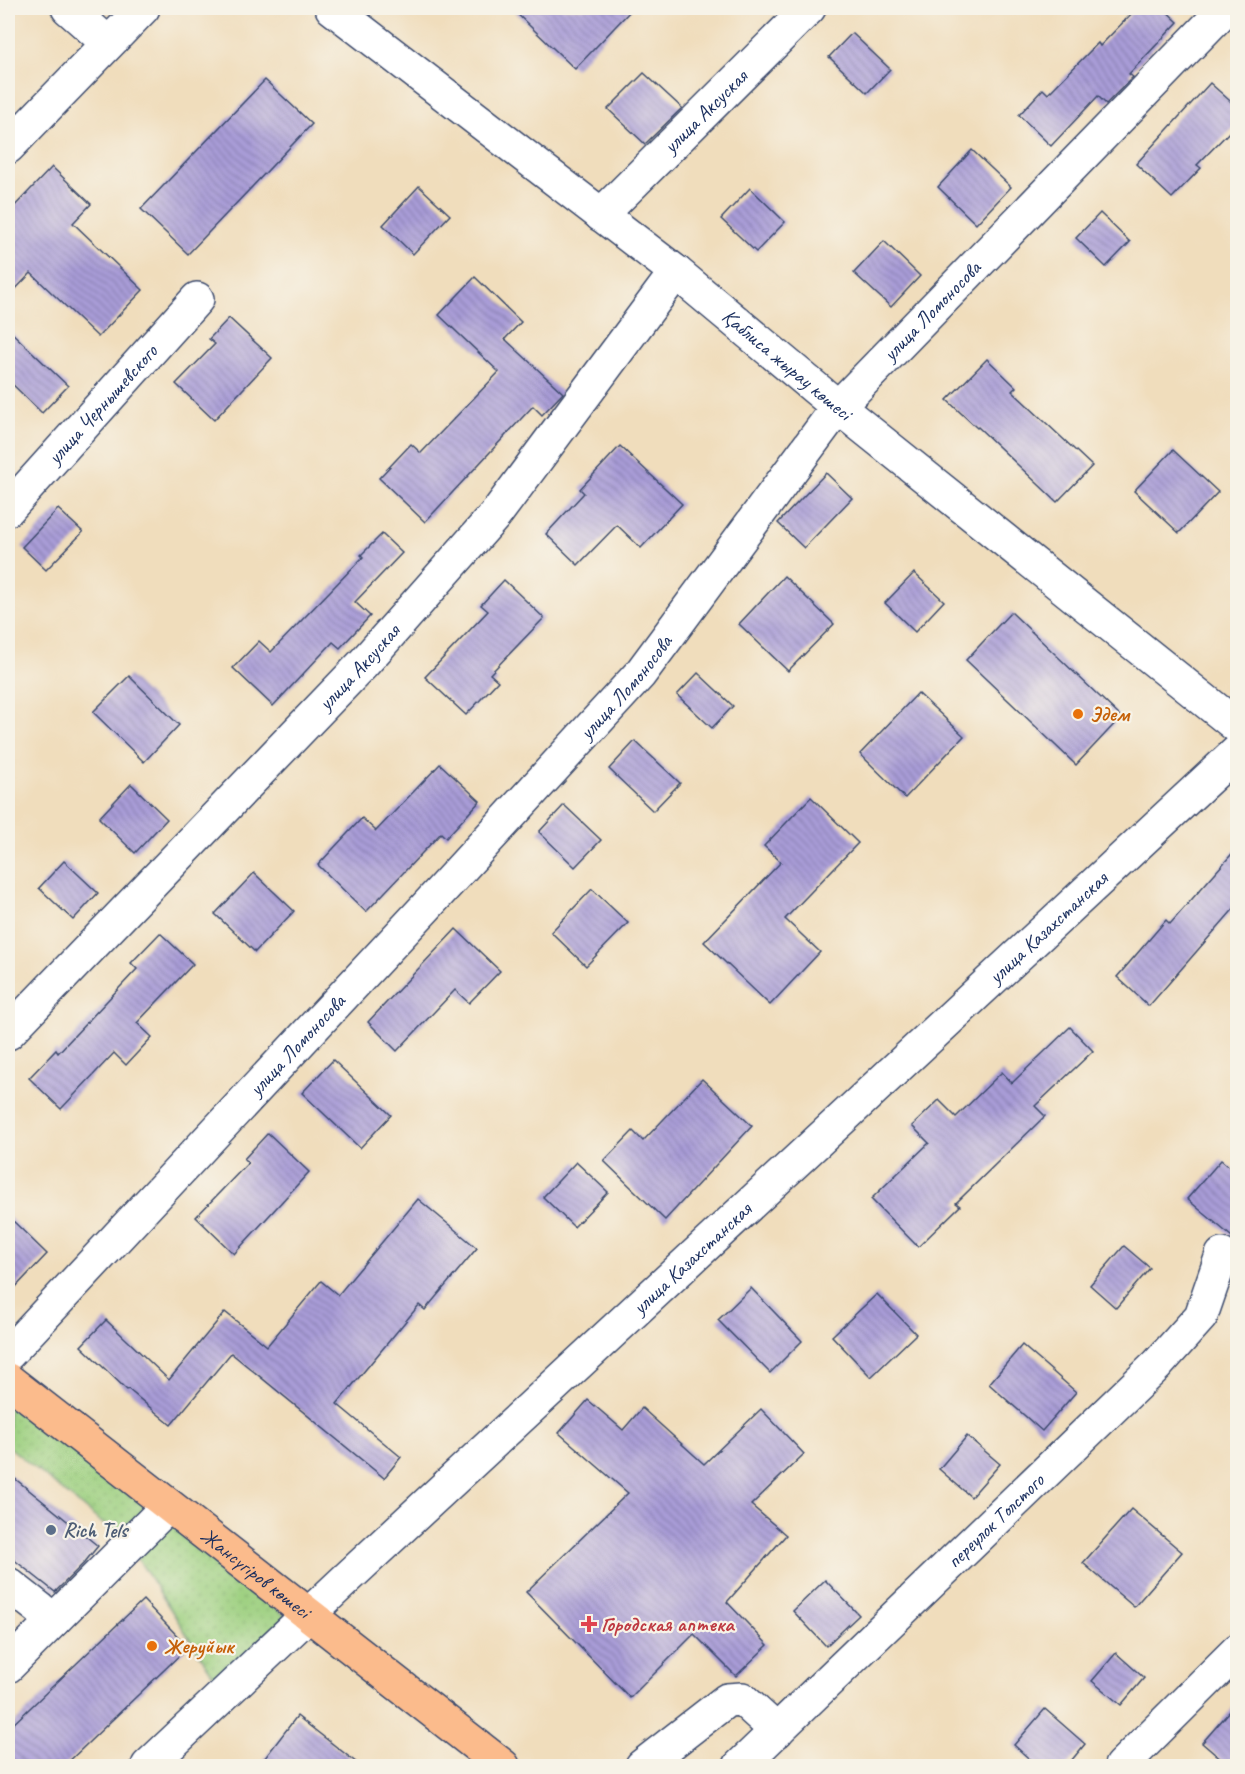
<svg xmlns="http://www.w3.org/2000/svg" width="1245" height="1774" font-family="Caveat,sans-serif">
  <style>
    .grass { fill: url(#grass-dots); stroke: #5c806f; stroke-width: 1.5 }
    .building { fill: url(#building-back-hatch) }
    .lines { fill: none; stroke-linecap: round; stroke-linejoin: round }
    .minor-casing { stroke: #3b496c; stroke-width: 36 }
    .major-casing { stroke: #3b496c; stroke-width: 36 }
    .minor { stroke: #fff; stroke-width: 33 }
    .major { stroke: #fbbb8c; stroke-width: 33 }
    .food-dot { fill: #e8710a; stroke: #f7f3e8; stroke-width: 2 }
    .service-dot { fill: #5c6f8a; stroke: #f7f3e8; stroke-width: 2 }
    .health-dot { fill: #e0444e; stroke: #f7f3e8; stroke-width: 2 }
    .labels { text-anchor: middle; stroke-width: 4.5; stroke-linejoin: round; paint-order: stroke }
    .street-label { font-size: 21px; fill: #1b2f5e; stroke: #f7f3e8 }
    .food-label { font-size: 21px; font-weight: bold; fill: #c56008; stroke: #f7f3e8; text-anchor: start }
    .service-label { font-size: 21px; font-weight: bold; fill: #4e5e75; stroke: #f7f3e8; text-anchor: start }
    .health-label { font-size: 21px; font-weight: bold; fill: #be3a42; stroke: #f7f3e8; text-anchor: start }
  </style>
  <defs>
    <pattern id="grass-dots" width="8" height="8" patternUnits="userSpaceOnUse" patternTransform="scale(1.5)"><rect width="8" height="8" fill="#9dd080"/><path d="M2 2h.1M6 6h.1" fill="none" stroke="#87b371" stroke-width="1.8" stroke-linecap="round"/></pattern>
    <pattern id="building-back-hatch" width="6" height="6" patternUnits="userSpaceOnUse" patternTransform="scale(1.5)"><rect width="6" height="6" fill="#a99cd7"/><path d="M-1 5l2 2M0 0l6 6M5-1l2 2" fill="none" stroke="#8980b2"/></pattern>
  </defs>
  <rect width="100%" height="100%" fill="#f7f3e8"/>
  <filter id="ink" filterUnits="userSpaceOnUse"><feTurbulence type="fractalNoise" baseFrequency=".0167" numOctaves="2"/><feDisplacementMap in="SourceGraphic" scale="12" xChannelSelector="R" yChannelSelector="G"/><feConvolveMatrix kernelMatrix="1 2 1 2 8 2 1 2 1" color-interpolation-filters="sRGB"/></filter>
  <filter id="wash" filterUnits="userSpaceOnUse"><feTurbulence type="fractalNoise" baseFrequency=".008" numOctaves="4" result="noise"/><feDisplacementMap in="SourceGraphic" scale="24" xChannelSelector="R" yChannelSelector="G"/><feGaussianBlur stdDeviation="1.35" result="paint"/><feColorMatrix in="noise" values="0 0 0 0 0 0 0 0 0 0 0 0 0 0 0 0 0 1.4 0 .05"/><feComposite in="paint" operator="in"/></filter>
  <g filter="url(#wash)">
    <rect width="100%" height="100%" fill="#f0ddbc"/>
    <!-- grass -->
    <polygon class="grass" points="8,1394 288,1618 217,1681 129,1545 8,1446"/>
    <g id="blocks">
      <!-- building -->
      <g class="building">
        <polygon points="511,8 633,8 575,69"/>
        <polygon points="1137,8 1163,8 1178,22 1129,74 1133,77 1106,104 1098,96 1051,146 1019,115 1043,89 1048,94 1098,43 1100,46"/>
        <polygon points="852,33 890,69 867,93 829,57"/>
        <polygon points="644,73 682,108 645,144 608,109"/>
        <polygon points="265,80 312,124 188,254 141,209"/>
        <polygon points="1210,83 1238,108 1238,123 1197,165 1201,168 1172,198 1136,164"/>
        <polygon points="972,150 1011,187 976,224 938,187"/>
        <polygon points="52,167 91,204 73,223 143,290 98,337 31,273 8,297 8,213"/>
        <polygon points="419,186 450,215 413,254 383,225"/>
        <polygon points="750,188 785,222 756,252 721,219"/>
        <polygon points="1100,213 1130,242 1106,267 1076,238"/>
        <polygon points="884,241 920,276 891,307 854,273"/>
        <polygon points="475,277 521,322 505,339 563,393 542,415 533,406 425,522 379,478 411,444 421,453 499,372 439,315"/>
        <polygon points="229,318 272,358 214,420 176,384 215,344 209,339"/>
        <polygon points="8,329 68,386 42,413 8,380"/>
        <polygon points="987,359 1016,387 1012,391 1092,466 1057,502 978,427 977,428 947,400"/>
        <polygon points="620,446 682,504 641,548 617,525 578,565 546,534 584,493 580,489"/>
        <polygon points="1173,450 1218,492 1179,533 1134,491"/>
        <polygon points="826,473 852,498 804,548 778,523"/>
        <polygon points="58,509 83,532 46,570 22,547"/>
        <polygon points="382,534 402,553 355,602 370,616 340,648 333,642 273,706 233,668 259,641 271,652 363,557 361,555"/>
        <polygon points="914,573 944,601 915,632 885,603"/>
        <polygon points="784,576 834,624 788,671 739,624"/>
        <polygon points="504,580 544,618 490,674 498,681 466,715 425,677 488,611 481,605"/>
        <polygon points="1011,612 1121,717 1076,765 966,660"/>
        <polygon points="698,673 733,706 712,728 677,695"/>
        <polygon points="129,676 179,725 144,762 93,712"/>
        <polygon points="918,693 964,736 905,798 860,754"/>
        <polygon points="635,741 680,783 653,811 609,769"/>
        <polygon points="440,764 480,801 446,838 441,833 366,912 318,865 362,818 376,831"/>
        <polygon points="131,784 167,819 135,853 99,818"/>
        <polygon points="811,797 858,843 785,919 820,952 770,1005 704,942 781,862 764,846"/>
        <polygon points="564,805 601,840 575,867 539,832"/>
        <polygon points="1238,847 1238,904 1149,1006 1117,977 1166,920 1170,924"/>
        <polygon points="64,861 98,893 73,920 39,888"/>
        <polygon points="254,873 294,911 255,952 215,914"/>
        <polygon points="592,889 628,923 586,966 551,932"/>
        <polygon points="456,929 500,971 469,1003 455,990 397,1051 368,1022"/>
        <polygon points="160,933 193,964 137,1023 152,1037 126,1065 114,1053 61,1109 29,1078 56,1050 58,1053 137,969 131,963"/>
        <polygon points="1070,1027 1093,1051 1035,1106 1045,1116 956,1203 960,1206 918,1247 871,1199 929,1143 912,1126 939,1100 956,1117 1002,1072 1012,1083"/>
        <polygon points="333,1060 391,1115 360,1148 302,1093"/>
        <polygon points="702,1079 752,1126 665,1220 604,1161 633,1131 643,1141"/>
        <polygon points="268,1133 309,1172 234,1254 196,1217 248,1163 244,1159"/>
        <polygon points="1221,1160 1238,1174 1238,1242 1187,1199"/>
        <polygon points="576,1162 608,1192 574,1227 543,1197"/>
        <polygon points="418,1199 477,1248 425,1310 419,1305 337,1404 401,1457 384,1478 231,1353 171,1425 128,1389 127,1390 81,1346 106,1320 169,1380 225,1312 267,1346 321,1281 338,1295"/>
        <polygon points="8,1216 47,1254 8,1295"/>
        <polygon points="1124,1246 1150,1268 1116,1308 1090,1285"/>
        <polygon points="751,1288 802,1341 770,1373 718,1320"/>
        <polygon points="877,1294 916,1334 871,1377 832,1336"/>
        <polygon points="1022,1345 1076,1392 1042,1431 989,1384"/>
        <polygon points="588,1400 623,1430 642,1408 704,1464 761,1409 804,1454 751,1505 786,1535 727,1602 768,1645 736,1676 694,1634 630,1698 526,1592 628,1493 559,1433"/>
        <polygon points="967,1436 1000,1464 971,1497 939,1469"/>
        <polygon points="8,1473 98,1546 84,1563 55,1592 8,1555"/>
        <polygon points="1131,1509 1182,1552 1134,1607 1083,1563"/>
        <polygon points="825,1580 859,1615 826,1646 793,1611"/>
        <polygon points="143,1600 188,1647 63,1767 8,1767 8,1729"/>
        <polygon points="1116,1653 1144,1678 1121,1705 1092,1681"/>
        <polygon points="1238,1702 1238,1767 1230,1767 1202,1743"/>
        <polygon points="1045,1709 1085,1744 1066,1767 1038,1767 1014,1745"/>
        <polygon points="297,1716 362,1767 258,1767"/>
      </g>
    </g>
  </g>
  <g filter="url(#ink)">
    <use href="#blocks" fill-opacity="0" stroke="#3b496c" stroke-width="1.5"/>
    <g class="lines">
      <defs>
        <g id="minor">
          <polyline points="68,8 108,43"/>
          <path id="s1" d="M332,8l344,264 162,135 400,320"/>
          <polyline points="8,147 143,8"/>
          <path id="s2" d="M601,215l208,-207"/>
          <path id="s3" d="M8,509l189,-210"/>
          <path id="s4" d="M8,1033l355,-369 133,-150 180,-242"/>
          <path id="s5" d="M8,1354l417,-446 215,-234 198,-267 388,-399"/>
          <polyline points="8,1584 54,1620"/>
          <polyline points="8,1666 168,1506"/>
          <path id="s6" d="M148,1766l195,-184 895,-831"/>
          <polyline points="642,1766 727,1700 742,1699 777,1731"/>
          <path id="s7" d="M740,1766l417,-401 44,-49 21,-61"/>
          <polyline points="1121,1766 1238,1650"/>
        </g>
        <g id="major">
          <path id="s8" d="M8,1380l495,386"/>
        </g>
      </defs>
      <!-- minor casing -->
      <use href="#minor" class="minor-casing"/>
      <!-- major casing -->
      <use href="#major" class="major-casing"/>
      <!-- minor -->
      <use href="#minor" class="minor"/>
      <!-- major -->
      <use href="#major" class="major"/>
    </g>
  </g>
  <!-- markers -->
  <g class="food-dot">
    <circle cx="1078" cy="714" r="6"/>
    <circle cx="152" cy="1646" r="6"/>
  </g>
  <circle class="service-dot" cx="51" cy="1530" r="6"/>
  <path class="health-dot" d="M586 1615h6v6h6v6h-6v6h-6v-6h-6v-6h6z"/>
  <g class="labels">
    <!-- street labels -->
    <g class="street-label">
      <text dy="7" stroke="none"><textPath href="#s2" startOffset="147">улица Аксуская</textPath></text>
      <text dy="7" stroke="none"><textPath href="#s5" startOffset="1395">улица Ломоносова</textPath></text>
      <text dy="7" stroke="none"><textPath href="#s1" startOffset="578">Қаблиса жырау көшесі</textPath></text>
      <text dy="7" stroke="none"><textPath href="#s3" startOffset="141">улица Чернышевского</textPath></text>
      <text dy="7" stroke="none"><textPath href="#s4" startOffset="507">улица Аксуская</textPath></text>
      <text dy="7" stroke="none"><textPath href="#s5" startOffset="909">улица Ломоносова</textPath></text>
      <text dy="7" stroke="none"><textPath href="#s6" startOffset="1230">улица Казахстанская</textPath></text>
      <text dy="7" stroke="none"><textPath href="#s5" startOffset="423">улица Ломоносова</textPath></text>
      <text dy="7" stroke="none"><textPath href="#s6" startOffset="744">улица Казахстанская</textPath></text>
      <text dy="7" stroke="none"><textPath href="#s7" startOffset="354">переулок Толстого</textPath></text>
      <text dy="7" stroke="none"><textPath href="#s8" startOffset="314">Жансүгіров көшесі</textPath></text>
    </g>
    <!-- food labels -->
    <g class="food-label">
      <text x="1090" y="721">Эдем</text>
      <text x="164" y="1653">Жеруйык</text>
    </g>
    <!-- service labels -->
    <g class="service-label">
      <text x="63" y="1537">Rich Tels</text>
    </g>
    <!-- health labels -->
    <g class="health-label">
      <text x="601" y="1631">Городская аптека</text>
    </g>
  </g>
  <!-- margin -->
  <rect width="1245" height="1774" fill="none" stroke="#f7f3e8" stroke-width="30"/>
</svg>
